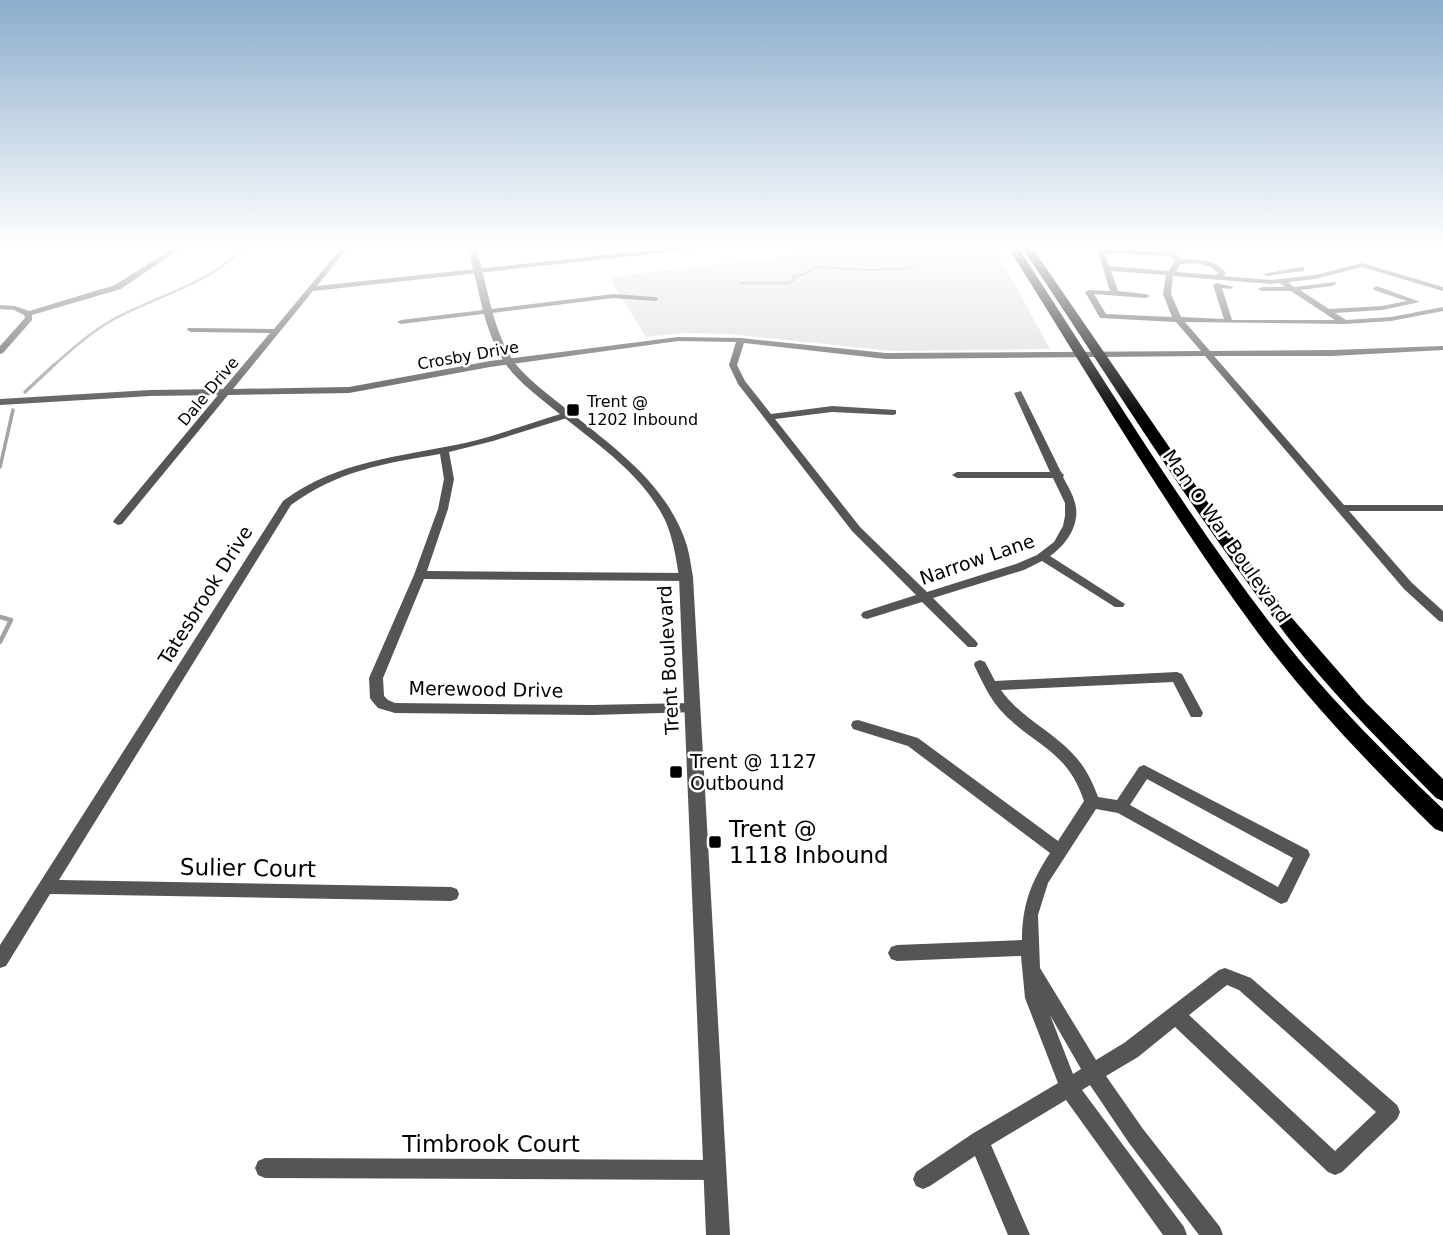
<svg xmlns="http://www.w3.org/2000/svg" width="1443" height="1235" font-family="'DejaVu Sans',sans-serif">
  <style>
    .green { fill: #dcdcdc }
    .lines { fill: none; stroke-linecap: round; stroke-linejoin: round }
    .stream-far2 { stroke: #a3a3a3; stroke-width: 2.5 }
    .stream-far1 { stroke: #a3a3a3; stroke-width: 3.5 }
    .stream { stroke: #a3a3a3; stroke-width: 4.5 }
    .minor { fill: #555; fill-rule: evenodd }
    .tertiary { fill: #555; fill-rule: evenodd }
    .primary { fill: #000; fill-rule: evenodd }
    .poi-dot { fill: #000; stroke: #fff; stroke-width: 2.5 }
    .labels { text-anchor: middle; stroke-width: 5; stroke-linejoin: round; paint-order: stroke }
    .far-street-label { font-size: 16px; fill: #000; stroke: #fff }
    .far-poi-label { font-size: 16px; fill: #000; stroke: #fff; text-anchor: start }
    .street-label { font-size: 19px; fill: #000; stroke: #fff }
    .poi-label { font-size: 19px; fill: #000; stroke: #fff; text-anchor: start }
    .near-poi-label { font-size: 23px; fill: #000; stroke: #fff; text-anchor: start }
    .near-street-label { font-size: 23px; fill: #000; stroke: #fff }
  </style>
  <rect width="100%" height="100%" fill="#fff"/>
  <!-- green -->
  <polygon class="green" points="874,246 994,246 1050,349 892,351 729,334 683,333 646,337 609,277"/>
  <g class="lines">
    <!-- stream-far2 -->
    <g class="stream-far2">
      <polyline points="740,283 789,283 794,280 793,276 802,275 817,267 870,270 913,268"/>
      <path d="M53,366c19,-17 38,-34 61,-47 44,-24 95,-34 131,-73"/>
    </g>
    <!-- stream-far1 -->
    <g class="stream-far1">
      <polyline points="25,392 55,364"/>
      <polyline points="0,467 13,410"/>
    </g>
    <!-- stream -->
    <polyline class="stream" points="0,617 11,620 0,642"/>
    <!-- minor -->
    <g class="minor">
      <polygon points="177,246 184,246 121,289 32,315 32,320 3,353 0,354 0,346 25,318 24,315 14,310 0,309 0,305 15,306 29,311 115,285"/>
      <path d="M343,246h6l-32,40 371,-40h20l-3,2 -392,43 -80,98 116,-2 141,-26 188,-24 63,1 145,15 315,-2 -25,-29 -76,-4 -15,-26 4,-2 21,1 -14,-45h6l1,3 64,3 -5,-6h7l13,14c17,-1 33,-1 44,13l-3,3 48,4 44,-5 47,-12 81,24v4l-81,-24 -47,12 -27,3 6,5 41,-5 1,2 -4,2 -32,4 29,19 53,-3 25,-5 -33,-11 -1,-2 4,-2 43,16 -38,8 -47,3 11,7 45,-3 52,-10v4l-52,10 -47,3 -159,-2 25,29 122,-1 111,-4v4l-111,6h-118l130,149h99v6h-94l63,72 31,28v11l-4,-1 -35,-32 -199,-233 -319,3 -142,-16 -7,22 8,16 26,33 61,-8 64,4v4l-3,1 -61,-3 -57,7 85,108 67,65 89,-28 21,-9 17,-13 9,-16 2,-10v-13l-12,-25h-96l-5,-3 5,-3h93l-36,-79 7,-2 40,81 3,3 -1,2c4,8 10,17 12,26 6,21 -9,42 -25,53l75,48 -2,3h-8l-73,-46 -18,9 -91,28 43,43 2,3 -2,3h-8l-46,-45 -55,17 -4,-1 -2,-3 2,-3 53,-17 -64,-64 -114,-147 -9,-19 7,-23 -58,-1 -188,26 -141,26 -121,2 -106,129 -4,1 -5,-3 1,-2 104,-125 -68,1 -150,9v-6l150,-9 73,-1 47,-56 -79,-1 -4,-2 1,-2 86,1zM1105,253l66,3 4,4 -6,11 -60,-5zM1196,263l15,4 7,6 -2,2 -40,-3 4,-8zM1111,271l55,4 -3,19 9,23 -66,-3 -12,-20 52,4 4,-2 -4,-2 -28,-3zM1173,276l98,8 9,-1 5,4h-23l-4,2 4,2h29l44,29h-103l-10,-32 8,1 4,-2 -17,-4 -4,2 11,34 -43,-2 -10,-23z"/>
      <polygon points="1301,267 1304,267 1304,271 1267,276 1263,274"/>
      <polygon points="613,294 655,297 659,299 655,301 613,298 401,324 397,322 401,320"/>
      <path d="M567,412l3,1v4l-77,24 -44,11 5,27 -6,30 -21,62 259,2 6,4 -6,4 -262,-2 -41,99 1,18 4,4 7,3 197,2 99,-2 5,1 2,4 -2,4 -104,3 -197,-2 -17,-5 -6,-7 -2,-3 -1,-20 45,-103 24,-66 6,-30 -4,-25c-55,9 -103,17 -149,51l-232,375 392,7 6,2 2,5 -2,5 -6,2 -401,-7 -44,72 -6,2v-23l283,-444c56,-41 116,-44 182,-58 34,-8 68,-21 102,-31z"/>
      <path d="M980,660l5,2 10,19 182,-9 5,2 21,39 -2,4h-10l-18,-35 -172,8c19,27 49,40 71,63 13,13 20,28 26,44l19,3 22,-33 5,-2 164,85 2,5 -23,47 -6,2 -163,-91 -22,-4 -48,74 -10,32 2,53 56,92 28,-17 95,-73 6,-2 26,10 146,127 3,7 -3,7 -55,53 -7,3 -7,-3 -153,-145 -37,30 -32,19 37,53 77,98 3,8h-24l-70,-92 -39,-58 -8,5 102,137 3,8h-24l-97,-135 -75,45 39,90h-22l-33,-79 -45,30 -7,3 -7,-3 -3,-7 3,-7 56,-38 86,-51 -33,-85 -4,-42 -124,5 -6,-2 -3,-6 3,-6 6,-2 125,-5c0,-35 9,-58 28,-87l-142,-107 -55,-17 -2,-4 2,-4 5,-1 60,18 140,103 26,-40c-17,-50 -45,-53 -79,-86 -15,-15 -22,-32 -31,-50l1,-3zM1147,779l146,79 -15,29 -148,-82zM1227,985l12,5 137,122 -41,39 -146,-136zM1050,1015l31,54 -8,5z"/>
      <polygon points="265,1158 716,1160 723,1163 726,1170 723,1177 716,1180 265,1178 258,1175 255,1168 258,1161"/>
    </g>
    <!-- tertiary -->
    <path class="tertiary" d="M467,246h8c13,38 16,82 39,116 14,18 34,32 51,46 48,39 103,76 122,138 3,10 4,21 6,31l37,658h-24l-27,-658c-3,-20 -6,-39 -14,-57 -23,-47 -70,-77 -109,-109 -18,-15 -38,-29 -51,-48 -23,-35 -26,-78 -38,-117z"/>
    <!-- primary -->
    <g class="primary">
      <path d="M1007,246h10c83,126 161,257 253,377 52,68 112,128 173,186v23l-8,-3c-63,-62 -124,-125 -177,-196 -91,-123 -169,-258 -251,-387z"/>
      <path d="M1021,246h10l165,240 89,124 80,92 78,77v22l-7,-3c-57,-58 -116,-116 -164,-182 -89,-119 -168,-246 -251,-370z"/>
    </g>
  </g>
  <!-- sky -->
  <linearGradient id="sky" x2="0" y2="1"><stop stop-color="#8cadcc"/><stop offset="0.59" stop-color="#fff"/><stop offset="1" stop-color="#fff" stop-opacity="0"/></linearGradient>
  <rect width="1443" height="419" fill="url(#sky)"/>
  <!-- markers -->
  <g class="poi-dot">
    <rect x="566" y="403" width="14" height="14" rx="3.5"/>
    <rect x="669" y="765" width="14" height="14" rx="3.5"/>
    <rect x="708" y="835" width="14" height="14" rx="3.5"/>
  </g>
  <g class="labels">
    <!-- far-street labels -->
    <g class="far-street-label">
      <text transform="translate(468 355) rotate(-10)" y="6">Crosby Drive</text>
      <text transform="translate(208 391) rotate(-50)" y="6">Dale Drive</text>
    </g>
    <!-- far-poi labels -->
    <g class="far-poi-label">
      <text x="587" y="407">Trent @<tspan x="587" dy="18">1202 Inbound</tspan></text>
    </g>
    <!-- street labels -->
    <g class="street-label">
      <text transform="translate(1227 536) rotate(55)" y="7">Man O War Boulevard</text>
      <text transform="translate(977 559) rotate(-19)" y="7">Narrow Lane</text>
      <text transform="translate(205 595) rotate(-58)" y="7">Tatesbrook Drive</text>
      <text transform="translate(668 660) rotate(-93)" y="7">Trent Boulevard</text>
      <text transform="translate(486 689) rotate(1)" y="7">Merewood Drive</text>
    </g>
    <!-- poi labels -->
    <g class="poi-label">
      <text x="690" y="768">Trent @ 1127<tspan x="690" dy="22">Outbound</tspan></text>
    </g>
    <!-- near-poi labels -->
    <g class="near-poi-label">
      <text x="729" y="837">Trent @<tspan x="729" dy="26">1118 Inbound</tspan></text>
    </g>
    <!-- near-street labels -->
    <g class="near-street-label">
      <text transform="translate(248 868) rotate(1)" y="8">Sulier Court</text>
      <text x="491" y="1152">Timbrook Court</text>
    </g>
  </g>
</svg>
